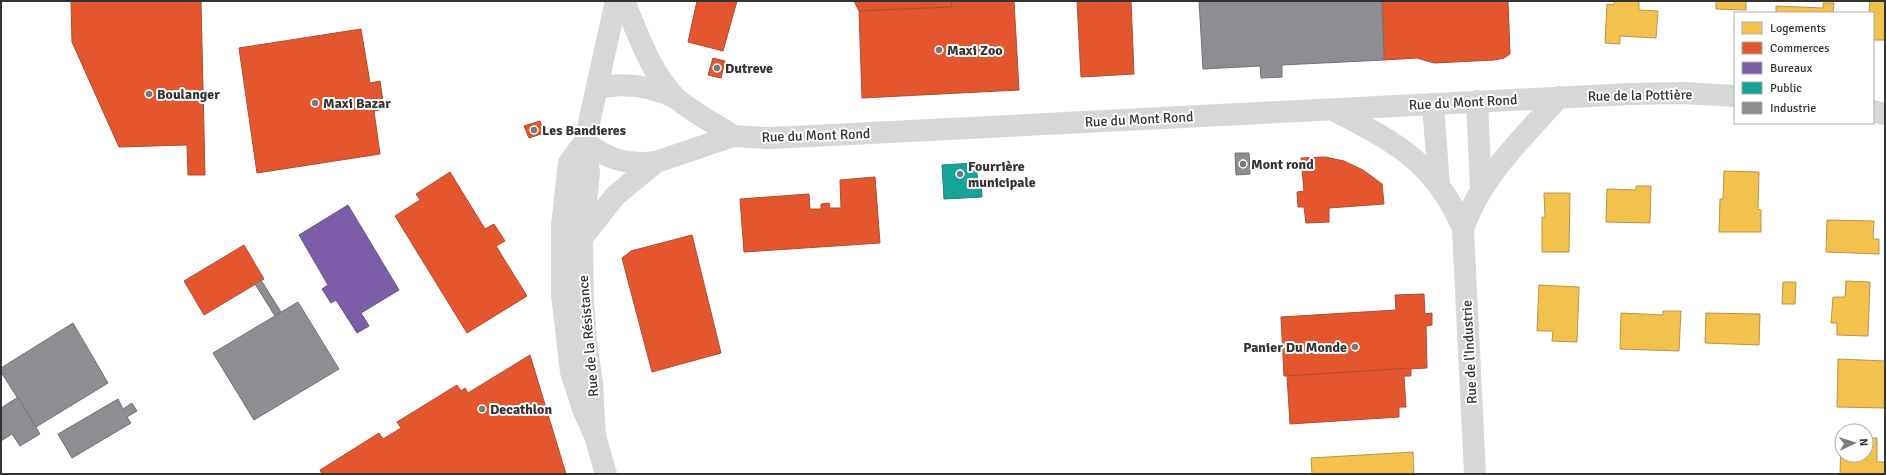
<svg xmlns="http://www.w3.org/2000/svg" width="1886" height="475" font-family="Signika,sans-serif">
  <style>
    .homes { fill: #f2c14e; stroke: #b99646 }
    .shops { fill: #e4572e; stroke: #af4c30 }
    .offices { fill: #7b5ea7; stroke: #655184 }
    .public { fill: #17a398; stroke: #1f817a }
    .industry { fill: #8d8d92; stroke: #727276 }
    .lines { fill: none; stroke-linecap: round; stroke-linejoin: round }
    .minor { stroke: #d7d7d7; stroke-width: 22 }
    .tertiary { stroke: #d7d7d7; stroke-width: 22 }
    .poi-dot { fill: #7a7a7a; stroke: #fff; stroke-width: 1.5 }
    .labels { text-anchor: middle; stroke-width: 4; stroke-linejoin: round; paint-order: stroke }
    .poi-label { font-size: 14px; font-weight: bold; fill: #333; stroke: #fff; text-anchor: start }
    .street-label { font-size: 14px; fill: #333; stroke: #fff }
  </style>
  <rect width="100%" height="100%" fill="#fff"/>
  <!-- homes -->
  <g class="homes">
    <polygon points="1614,1 1639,1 1639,10 1658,11 1656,38 1620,36 1620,44 1605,43 1607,4 1614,5"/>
    <polygon points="1716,1 1746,1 1746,10 1716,9"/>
    <polygon points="1870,1 1885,1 1885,40 1873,40 1873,13 1869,13"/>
    <polygon points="1823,3 1834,3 1833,13 1776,13 1776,6 1823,8"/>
    <polygon points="1724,171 1759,172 1758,209 1761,210 1761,232 1719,232 1720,199 1723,199"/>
    <polygon points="1636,186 1651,186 1650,223 1606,222 1607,189 1636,190"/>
    <polygon points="1544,193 1570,193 1569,252 1542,252 1542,217 1545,217"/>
    <polygon points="1827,220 1874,221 1873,239 1879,239 1879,254 1826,252"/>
    <polygon points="1846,281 1870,282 1868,336 1837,335 1837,323 1831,323 1833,297 1845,297"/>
    <polygon points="1783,282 1796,282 1795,304 1782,304"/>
    <polygon points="1539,285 1579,287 1577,342 1552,341 1553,331 1537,331"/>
    <polygon points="1663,311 1681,311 1679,351 1620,349 1621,313 1663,315"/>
    <polygon points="1706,313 1760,314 1759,345 1705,343"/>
    <polygon points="1838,359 1885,361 1885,408 1837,407"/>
    <polygon points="1841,437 1842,455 1866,455 1866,438 1877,438 1877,462 1885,462 1885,474 1840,474"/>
    <polygon points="1413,452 1414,474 1312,474 1311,458"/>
  </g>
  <!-- shops -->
  <g class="shops">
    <polygon points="71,1 201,1 205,175 188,175 187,145 119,147 72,42"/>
    <polygon points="697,1 737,1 723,51 688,42"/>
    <polygon points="854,1 951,1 952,7 859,11"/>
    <polygon points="951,1 1014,1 1019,90 862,98 859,11 952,7"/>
    <polygon points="1077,1 1131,1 1134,74 1081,77"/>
    <polygon points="1382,1 1508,1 1510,54 1504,58 1494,60 1434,63 1417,58 1384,60"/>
    <polygon points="361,29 370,83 380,81 384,109 374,111 380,154 257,173 239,48"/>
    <polygon points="713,58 725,61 721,78 708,75"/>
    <polygon points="540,121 544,133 529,138 524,126"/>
    <polygon points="1325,157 1344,161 1363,170 1382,184 1384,204 1329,208 1329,222 1306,223 1304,207 1298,207 1297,192 1304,191 1301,158"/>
    <polygon points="450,172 485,229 494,224 505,241 496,246 527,296 467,333 395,216 420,200 416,194"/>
    <polygon points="875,177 880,243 744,252 740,199 809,194 810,209 821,209 821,204 829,203 830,208 841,208 840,180"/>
    <polygon points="692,235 721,353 652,372 622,258 631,251"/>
    <polygon points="244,245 264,279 204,315 184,281"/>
    <polygon points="1424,294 1425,314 1432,313 1432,325 1426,326 1427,368 1284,376 1281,317 1396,310 1395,295"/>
    <polygon points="530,355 566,474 322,474 320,470 379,433 383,439 401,428 397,422 457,385 461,391 465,388 468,393"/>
    <polygon points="1411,368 1411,376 1404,376 1406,407 1399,407 1399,417 1290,424 1287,376"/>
  </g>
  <!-- offices -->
  <polygon class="offices" points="348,205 399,290 361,313 369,326 357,333 336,300 331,303 322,289 328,285 299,235"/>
  <!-- public -->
  <polygon class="public" points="976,163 978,184 981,184 982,197 944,199 942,165"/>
  <!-- industry -->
  <g class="industry">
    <polygon points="1199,1 1382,1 1384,60 1282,65 1282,77 1261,78 1260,66 1203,69"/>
    <polygon points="1235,153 1249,153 1250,174 1236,175"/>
    <polygon points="261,280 281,312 275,316 255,284"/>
    <polygon points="298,302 339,369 254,420 213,353"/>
    <polygon points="73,323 108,383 36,427 1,372 1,368"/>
    <polygon points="18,397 40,434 20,446 12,434 1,441 1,408"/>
    <polygon points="118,399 123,409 132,403 137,411 127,417 131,423 72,458 58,434"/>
  </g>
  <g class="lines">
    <!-- minor -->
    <g class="minor">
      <polyline points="1477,101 1481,190"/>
      <polyline points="1433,104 1439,185"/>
      <path d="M1333,110c60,31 103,52 130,119l12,245"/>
      <path d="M1463,229c18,-53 60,-91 96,-132"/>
    </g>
    <!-- tertiary -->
    <g class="tertiary">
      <path d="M624,1c14,33 26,71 52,97 13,12 41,27 57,38"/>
      <path d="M597,88c28,-6 53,-3 79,10"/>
      <polyline points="1873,111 1885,114"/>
      <path d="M585,141c21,18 43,25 71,21l77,-26 34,2 25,-1 838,-43 54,-1 51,3"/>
      <polyline points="585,141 569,163 562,226 562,294 571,372 583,409 595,436 606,474"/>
      <polyline points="582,238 615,196 656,162"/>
      <polyline points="595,436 592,383 586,342 583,301 582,238 589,173 585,141 616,1"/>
    </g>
  </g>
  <!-- markers -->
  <g class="poi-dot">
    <circle cx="939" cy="50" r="4"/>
    <circle cx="717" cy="68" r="4"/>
    <circle cx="149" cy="94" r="4"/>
    <circle cx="315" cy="103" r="4"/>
    <circle cx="534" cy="130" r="4"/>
    <circle cx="1243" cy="164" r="4"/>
    <circle cx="960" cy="174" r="4"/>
    <circle cx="1355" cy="347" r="4"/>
    <circle cx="482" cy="409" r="4"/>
  </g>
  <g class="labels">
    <!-- poi labels -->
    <g class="poi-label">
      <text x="947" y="55">Maxi Zoo</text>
      <text x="725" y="73">Dutreve</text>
      <text x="157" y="99">Boulanger</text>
      <text x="323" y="108">Maxi Bazar</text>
      <text x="542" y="135">Les Bandieres</text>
      <text x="1251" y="169">Mont rond</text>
      <text x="968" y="171">Fourrière<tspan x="968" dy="16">municipale</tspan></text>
      <text x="1347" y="352" text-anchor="end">Panier Du Monde</text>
      <text x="490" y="414">Decathlon</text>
    </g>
    <!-- street labels -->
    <g class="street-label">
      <text transform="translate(1640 95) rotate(-1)" y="5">Rue de la Pottière</text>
      <text transform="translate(1463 102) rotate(-3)" y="5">Rue du Mont Rond</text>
      <text transform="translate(1139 119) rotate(-3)" y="5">Rue du Mont Rond</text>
      <text transform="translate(816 135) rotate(-2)" y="5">Rue du Mont Rond</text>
      <text transform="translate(588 336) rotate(-95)" y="5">Rue de la Résistance</text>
      <text transform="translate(1469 352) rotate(-93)" y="5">Rue de l'Industrie</text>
    </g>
  </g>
  <!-- border -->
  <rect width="1886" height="475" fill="none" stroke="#333333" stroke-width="4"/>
  <!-- legend -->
  <rect x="1734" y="12" width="140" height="112" fill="#ffffff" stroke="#adadad"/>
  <rect x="1742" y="22" width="20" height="12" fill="#f2c14e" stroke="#adadad"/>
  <text x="1770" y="32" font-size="12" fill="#333333">Logements</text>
  <rect x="1742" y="42" width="20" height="12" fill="#e4572e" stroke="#adadad"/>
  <text x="1770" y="52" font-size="12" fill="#333333">Commerces</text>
  <rect x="1742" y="62" width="20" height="12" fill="#7b5ea7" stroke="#adadad"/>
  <text x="1770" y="72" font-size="12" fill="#333333">Bureaux</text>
  <rect x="1742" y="82" width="20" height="12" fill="#17a398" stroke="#adadad"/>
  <text x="1770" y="92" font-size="12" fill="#333333">Public</text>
  <rect x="1742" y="102" width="20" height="12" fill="#8d8d92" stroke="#adadad"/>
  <text x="1770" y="112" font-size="12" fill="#333333">Industrie</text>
  <!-- north arrow -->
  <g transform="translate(1854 443) rotate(86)"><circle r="19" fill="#ffffff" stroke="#adadad"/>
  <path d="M0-3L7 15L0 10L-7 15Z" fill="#7a7a7a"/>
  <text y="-6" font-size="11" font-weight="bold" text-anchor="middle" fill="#333333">N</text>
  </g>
</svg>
